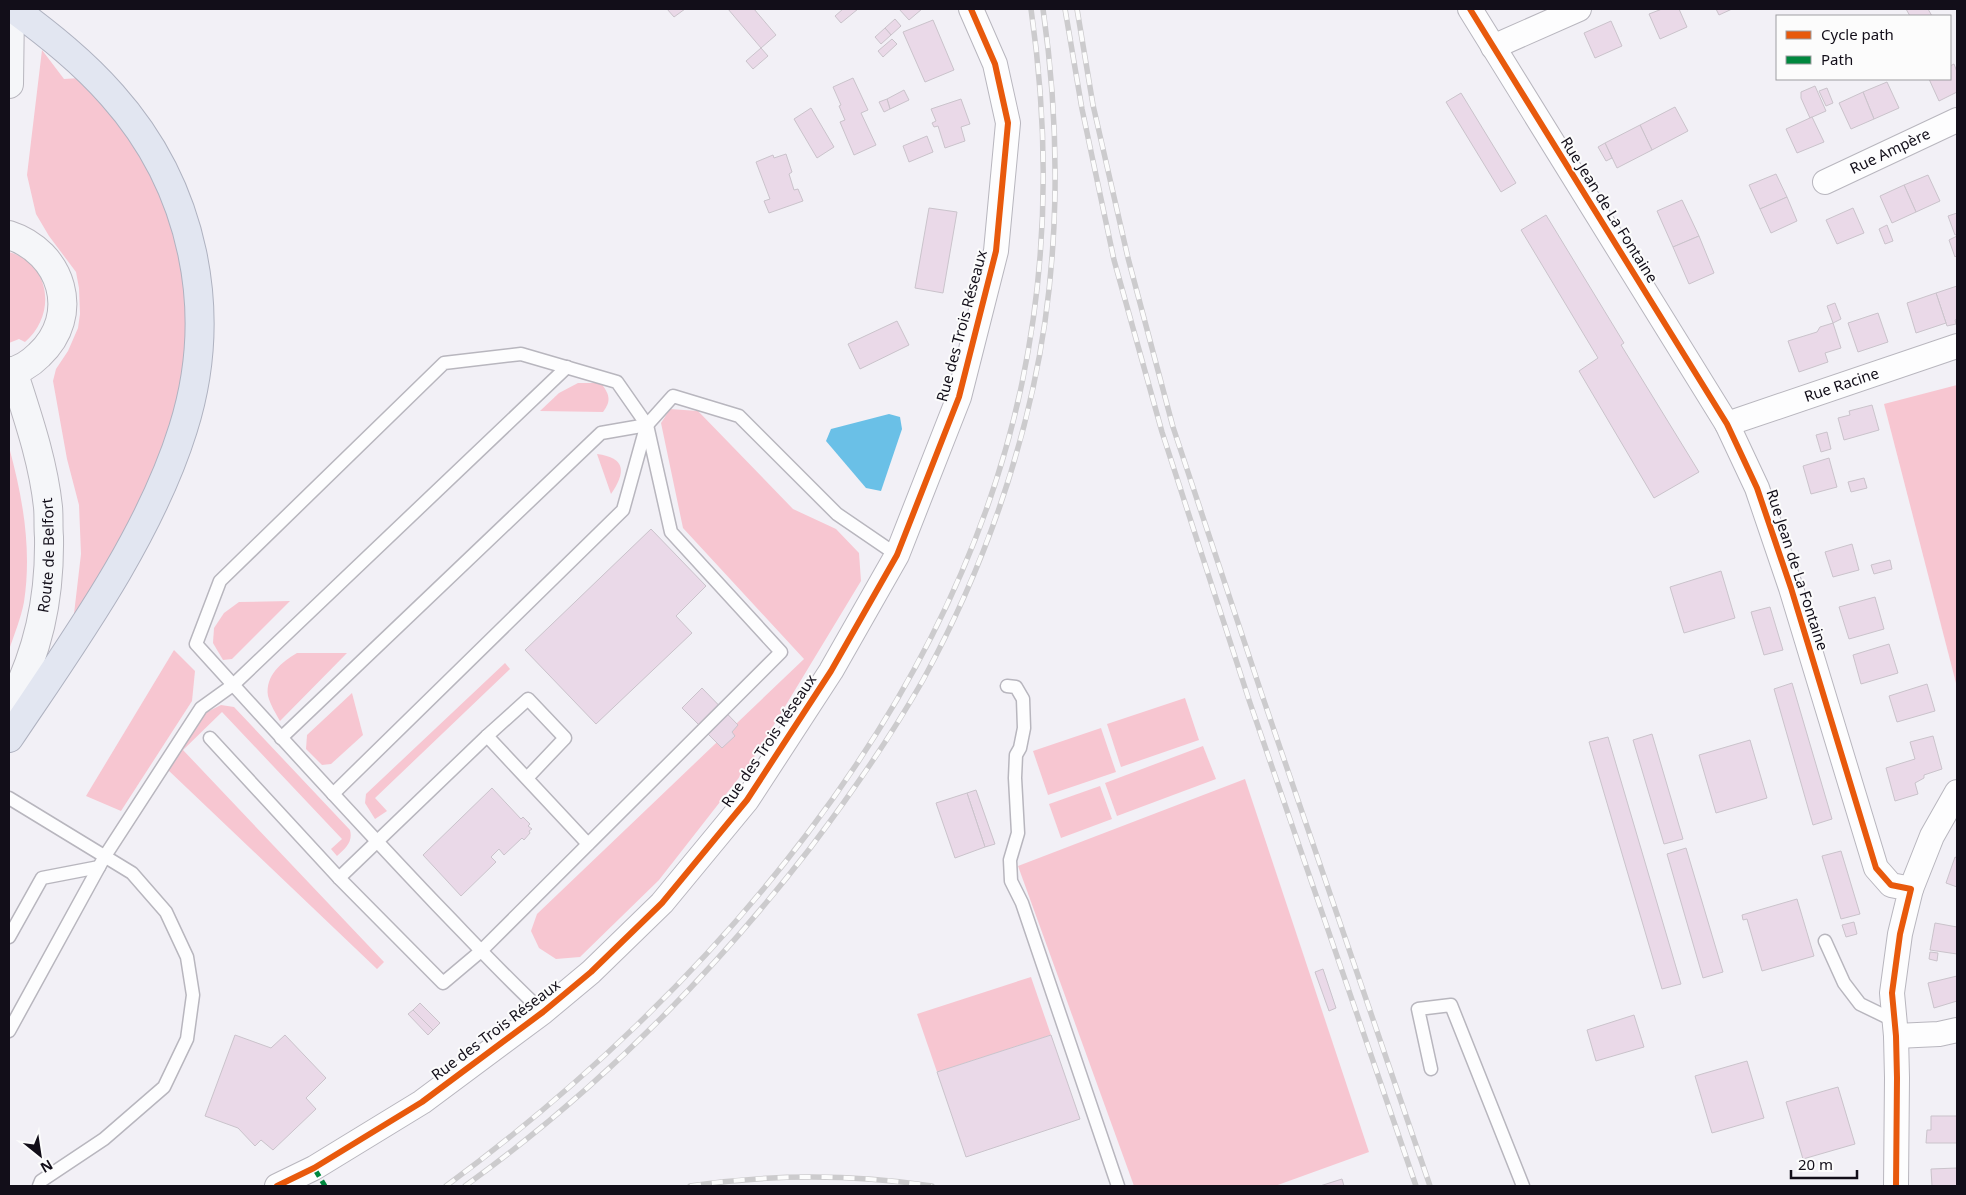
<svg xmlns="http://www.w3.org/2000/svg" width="1966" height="1195" font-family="'Noto Sans',sans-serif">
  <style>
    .green { fill: #f7c6d1 }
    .water { fill: #6ac0e7 }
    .building { fill: #ead9e8; stroke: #cac3cb }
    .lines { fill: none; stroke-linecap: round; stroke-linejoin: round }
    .service-casing { stroke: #b8b6be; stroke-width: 15 }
    .minor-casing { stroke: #b8b6be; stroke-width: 26 }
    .secondary-casing { stroke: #b8b6be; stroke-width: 30 }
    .motorway-casing { stroke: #afb2c0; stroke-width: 30 }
    .service { stroke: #fdfdfe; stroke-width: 12 }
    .minor { stroke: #fdfdfe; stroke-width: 24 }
    .secondary { stroke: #f5f6f9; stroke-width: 28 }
    .motorway { stroke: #e2e6f1; stroke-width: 28 }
    .rail-casing { stroke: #cccbcd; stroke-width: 5.5 }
    .rail { stroke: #fcfcfc; stroke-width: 4; stroke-dasharray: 11; stroke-linecap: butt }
    .quiet { stroke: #00873e; stroke-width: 5; stroke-dasharray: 10 5; stroke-linecap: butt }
    .cycleway-casing { stroke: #fcfcfc; stroke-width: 9 }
    .cycleway { stroke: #e8590c; stroke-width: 6 }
    .labels { text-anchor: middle; stroke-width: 4; stroke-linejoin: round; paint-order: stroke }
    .street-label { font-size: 15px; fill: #120e19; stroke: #fcfcfc }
  </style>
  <rect width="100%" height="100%" fill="#f2f0f6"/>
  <!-- green -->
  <g class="green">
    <polygon points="42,50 64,79 80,78 120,123 150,167 183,253 188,352 158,473 72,631 81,554 79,505 67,459 53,381 56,369 68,351 78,328 80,314 79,288 76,272 49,236 36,214 27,175"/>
    <path d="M9,252c43,12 47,64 16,90l-6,-3 -10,4z"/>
    <path d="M578,383h23c8,11 11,17 2,29l-63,-1 19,-18z"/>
    <polygon points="1957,385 1957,687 1884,404"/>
    <polygon points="670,409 698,411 793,509 836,529 859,553 861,581 752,761 659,880 580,957 556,959 539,948 531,931 537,914 804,659 683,528 661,423"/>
    <path d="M9,447c14,51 23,103 15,155 -3,16 -10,33 -15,48z"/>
    <path d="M597,454c29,4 29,18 14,40z"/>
    <polygon points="290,601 232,659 223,660 213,643 214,628 224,613 239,602"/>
    <polygon points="174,650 195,671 192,701 121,811 86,796"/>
    <path d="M297,653h50l-67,68c-4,-7 -10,-17 -12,-25 -3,-21 14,-34 29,-43z"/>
    <polygon points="505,663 510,669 375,798 387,811 375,819 365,803 366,794"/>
    <polygon points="352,693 363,735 331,764 322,765 306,749 307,735"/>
    <polygon points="1185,698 1199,740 1121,767 1107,724"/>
    <path d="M221,705l13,2 116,123c3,12 -4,18 -13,26l-6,-7 11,-10 -120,-127 -39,38 201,212 -7,7 -210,-200 36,-55z"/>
    <polygon points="1101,728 1116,772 1048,795 1033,751"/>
    <polygon points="1203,746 1216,779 1117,816 1105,783"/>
    <polygon points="1245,779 1369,1152 1275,1186 1134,1186 1018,866"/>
    <polygon points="1100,786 1112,819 1061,838 1049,804"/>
    <polygon points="1031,977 1051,1035 937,1072 917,1014"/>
  </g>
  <!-- water -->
  <polygon class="water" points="889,414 900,417 902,429 881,491 866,488 826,441 831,429"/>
  <!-- building -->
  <g class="building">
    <polygon points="667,9 685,9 674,17"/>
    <polygon points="728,9 754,9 776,35 761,48"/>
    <polygon points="843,9 858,9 841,23 835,16"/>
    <polygon points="899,9 922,9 909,20"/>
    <polygon points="1662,9 1679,9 1687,27 1660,39 1649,14"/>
    <polygon points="1716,9 1732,9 1719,15"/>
    <polygon points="1906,9 1928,9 1932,16 1910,16"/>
    <polygon points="895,19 901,26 891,35 885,28"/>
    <polygon points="933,20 954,70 925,82 903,32"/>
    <polygon points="1611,21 1622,46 1595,58 1584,33"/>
    <polygon points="885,28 891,35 881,44 875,37"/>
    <polygon points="892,39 897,44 883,57 878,51"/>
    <polygon points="761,48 768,56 753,69 746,61"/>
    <polygon points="1954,64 1957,72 1957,92 1939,101 1929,79 1950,79 1950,66"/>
    <polygon points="853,78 868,110 861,113 876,145 854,155 840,122 845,120 839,106 841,105 833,87"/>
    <polygon points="1887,82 1899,108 1874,119 1863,92"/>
    <polygon points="1815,86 1826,111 1810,118 1801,98 1801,92"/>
    <polygon points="1827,88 1833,103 1826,106 1819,91"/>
    <polygon points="904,90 909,100 890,109 887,99"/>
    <polygon points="1863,92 1874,119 1851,129 1839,103"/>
    <polygon points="1461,93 1516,183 1501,192 1446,102"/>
    <polygon points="887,99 890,109 884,112 879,102"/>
    <polygon points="961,99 970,124 961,127 965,141 945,148 938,126 934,127 932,123 936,121 931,109"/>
    <polygon points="1675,107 1688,131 1652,150 1640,125"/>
    <polygon points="811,108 834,147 817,158 794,119"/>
    <polygon points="1812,117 1824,142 1797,153 1786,129"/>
    <polygon points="1640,125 1652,150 1617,168 1605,143"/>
    <polygon points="927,136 933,152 909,162 903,146"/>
    <polygon points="1605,143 1612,158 1606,161 1598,147"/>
    <polygon points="786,154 792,172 789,174 794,190 798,189 803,201 769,213 764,201 770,199 756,162 773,155 774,158"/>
    <polygon points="1776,174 1787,197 1760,209 1749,185"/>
    <polygon points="1928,175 1940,201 1916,212 1904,185"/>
    <polygon points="1904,185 1916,212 1892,223 1880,196"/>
    <polygon points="1787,197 1797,221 1771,233 1760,209"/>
    <polygon points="1682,200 1699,236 1673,247 1657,211"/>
    <polygon points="929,208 957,212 943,293 915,288"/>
    <polygon points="1853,208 1864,233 1837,244 1826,220"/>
    <polygon points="1957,213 1957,234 1955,235 1948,216"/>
    <polygon points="1546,215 1624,343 1621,345 1699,472 1654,498 1579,371 1598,358 1521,230"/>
    <polygon points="1887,225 1893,241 1885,244 1879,229"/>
    <polygon points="1699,236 1714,273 1689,284 1673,247"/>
    <polygon points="1957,236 1957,255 1955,257 1949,240"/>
    <polygon points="1957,286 1957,319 1955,320 1956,324 1947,326 1936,293"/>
    <polygon points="1936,293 1946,323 1916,333 1907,303"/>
    <polygon points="1835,303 1841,319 1833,323 1827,306"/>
    <polygon points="1878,313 1888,342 1858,352 1848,323"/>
    <polygon points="897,321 909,345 860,369 848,344"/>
    <polygon points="1833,323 1841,348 1825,353 1828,362 1799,372 1788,341 1817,332 1820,327"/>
    <polygon points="1872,405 1879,430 1844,440 1838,418 1850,415 1849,411"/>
    <polygon points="1827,432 1831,449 1821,452 1816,435"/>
    <polygon points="1829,458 1837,487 1811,494 1803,466"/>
    <polygon points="1864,478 1867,488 1851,492 1848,482"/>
    <polygon points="651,529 706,586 676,616 692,633 596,724 525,650"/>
    <polygon points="1852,544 1859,570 1833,577 1825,552"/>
    <polygon points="1890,560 1892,569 1874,574 1871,565"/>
    <polygon points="1721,571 1735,618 1684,633 1670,587"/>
    <polygon points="1875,597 1884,629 1849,639 1839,607"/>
    <polygon points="1770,607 1783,650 1764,655 1751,612"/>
    <polygon points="1889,644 1898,673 1861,684 1853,655"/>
    <polygon points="1792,683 1832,819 1813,825 1774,689"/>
    <polygon points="1927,684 1935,711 1897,722 1889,696"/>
    <polygon points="702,688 738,725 732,732 735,736 722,748 682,708"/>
    <polygon points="1652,734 1683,839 1664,844 1633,740"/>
    <polygon points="1933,736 1942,769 1924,775 1924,778 1915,783 1918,794 1895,801 1886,768 1915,759 1910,742"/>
    <polygon points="1608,737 1681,984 1662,989 1589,742"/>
    <polygon points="1750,740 1767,798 1716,813 1699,755"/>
    <polygon points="492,788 521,819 523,817 530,824 528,826 532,829 529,831 530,833 524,840 522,838 504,855 499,849 491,857 496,862 461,896 423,855"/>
    <polygon points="976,790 995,844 985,847 967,793"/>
    <polygon points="967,793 985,847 955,858 936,803"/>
    <polygon points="1686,848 1723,972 1703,978 1667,854"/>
    <polygon points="1841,851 1860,914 1841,919 1822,856"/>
    <polygon points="1955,857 1957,858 1957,887 1946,883"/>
    <polygon points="1797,899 1814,956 1762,971 1747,919 1743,920 1742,915"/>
    <polygon points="1854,922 1857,934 1846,937 1842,925"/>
    <polygon points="1935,923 1957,927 1957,954 1930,950"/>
    <polygon points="1930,952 1938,953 1937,961 1929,959"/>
    <polygon points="1323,969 1336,1008 1329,1011 1315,972"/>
    <polygon points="1957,976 1957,1001 1934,1008 1928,983"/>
    <polygon points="420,1003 440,1023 433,1030 413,1010"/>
    <polygon points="413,1010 433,1030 428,1035 408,1014"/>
    <polygon points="1634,1015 1644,1047 1596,1061 1587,1030"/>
    <polygon points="235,1035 271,1048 285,1035 326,1078 306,1098 316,1109 273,1150 261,1140 255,1146 238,1128 205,1116"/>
    <polygon points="1051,1035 1080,1119 966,1157 937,1072"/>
    <polygon points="1747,1061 1764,1118 1712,1133 1695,1076"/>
    <polygon points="1838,1087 1855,1144 1803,1159 1786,1102"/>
    <polygon points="1931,1116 1957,1116 1957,1143 1926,1143 1927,1130 1931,1130"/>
    <polygon points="1957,1168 1957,1186 1932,1186 1931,1169"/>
    <polygon points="1342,1179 1344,1186 1320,1186"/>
  </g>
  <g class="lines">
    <defs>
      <g id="service">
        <polyline points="1007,686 1016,687 1023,699 1024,728 1020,748 1016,755 1015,778 1018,833 1010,860 1011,881 1022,903 1118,1186"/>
        <polyline points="487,736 588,844"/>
        <path d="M210,738l129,140 104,105 38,-32 300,-299 -110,-120 -24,-107 -30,-43 -96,-28 -77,9 -224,218 -24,63c80,88 159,175 241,261 35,36 69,73 106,107"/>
        <polyline points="281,738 601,433 647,425 673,396 739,416 837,514 897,555"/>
        <polyline points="333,794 623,510 646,427"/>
        <polyline points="9,798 132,873 166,912 187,957 193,995 187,1039 164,1087 104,1139 41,1181 39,1186"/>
        <polyline points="339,878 487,736 528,699 565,738 527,778"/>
        <polyline points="9,937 42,878 99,867"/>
        <polyline points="1825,941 1844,983 1860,1004 1895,1021"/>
        <polyline points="9,1031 105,856 201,708 233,685 567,367"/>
        <polyline points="1431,1069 1418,1009 1451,1005 1523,1186"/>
      </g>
      <g id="minor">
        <polyline points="1470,9 1727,424 1757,488 1791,588 1876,868 1891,885 1911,889 1900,934 1892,993 1896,1036 1897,1078 1896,1186"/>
        <polyline points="1493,47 1579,9"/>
        <path id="s1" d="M1825,182l132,-62"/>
        <path id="s2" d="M1727,424l230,-78"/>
        <polyline points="1911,889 1932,836 1957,792"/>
        <polyline points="1896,1036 1939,1034 1957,1030"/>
        <polyline points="277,1186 314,1168 422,1102 543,1012 591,972 662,903 747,800 831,671 897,555 959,397 996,251 1008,123 995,64 971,9"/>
      </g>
      <g id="secondary">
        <polyline points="9,84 10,9"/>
        <path d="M9,235c53,17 73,80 30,120 -8,8 -19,15 -30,17"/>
        <path id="s3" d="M9,709c29,-56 41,-109 40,-172 -1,-10 0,-20 -1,-30 -5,-47 -21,-92 -35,-136"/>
      </g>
      <path id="motorway" d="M9,738c63,-94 140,-200 174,-309 37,-117 11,-242 -71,-334 -29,-33 -63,-60 -98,-86"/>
    </defs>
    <!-- service casing -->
    <use href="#service" class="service-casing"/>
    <!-- minor casing -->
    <use href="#minor" class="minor-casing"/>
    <!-- secondary casing -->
    <use href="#secondary" class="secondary-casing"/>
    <!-- motorway casing -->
    <use href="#motorway" class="motorway-casing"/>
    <!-- service -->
    <use href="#service" class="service"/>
    <!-- minor -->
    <use href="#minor" class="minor"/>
    <!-- secondary -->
    <use href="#secondary" class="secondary"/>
    <!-- motorway -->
    <use href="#motorway" class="motorway"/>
    <defs>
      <g id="rail">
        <polyline points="1065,9 1082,109 1114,260 1162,432 1249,700 1416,1186"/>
        <polyline points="1077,9 1093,105 1128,258 1173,427 1262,695 1430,1186"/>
        <path d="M446,1186c261,-192 508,-477 576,-803 26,-124 27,-250 9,-374"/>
        <path d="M465,1186c132,-95 247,-211 346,-339 40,-53 79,-109 112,-167 49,-90 88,-191 110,-292 27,-123 28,-254 10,-379"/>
        <path d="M690,1186c82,-12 161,-12 242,0"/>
      </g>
    </defs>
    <!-- rail casing -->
    <use href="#rail" class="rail-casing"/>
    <!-- rail -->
    <use href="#rail" class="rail"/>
    <!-- quiet -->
    <polyline class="quiet" points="314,1168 325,1186"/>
    <defs>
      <g id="cycleway">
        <polyline points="1470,9 1727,424 1757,488 1791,588 1876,868 1891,885 1911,889 1900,934 1892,993 1896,1036 1897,1078 1896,1186"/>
        <polyline points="277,1186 314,1168 422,1102 543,1012 591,972 662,903 747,800 831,671 897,555 959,397 996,251 1008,123 995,64 971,9"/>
      </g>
    </defs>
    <!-- cycleway casing -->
    <use href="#cycleway" class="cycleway-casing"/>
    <!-- cycleway -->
    <use href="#cycleway" class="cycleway"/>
  </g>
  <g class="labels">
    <!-- street labels -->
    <g class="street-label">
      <text dy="5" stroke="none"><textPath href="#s1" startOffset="72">Rue Ampère</textPath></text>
      <text transform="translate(1609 210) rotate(58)" y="5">Rue Jean de La Fontaine</text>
      <text transform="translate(962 326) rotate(-75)" y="5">Rue des Trois Réseaux</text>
      <text dy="5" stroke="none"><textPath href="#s2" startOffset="121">Rue Racine</textPath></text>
      <text dy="5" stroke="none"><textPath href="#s3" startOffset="160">Route de Belfort</textPath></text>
      <text transform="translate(1797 570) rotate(72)" y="5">Rue Jean de La Fontaine</text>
      <text transform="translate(769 741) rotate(-56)" y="5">Rue des Trois Réseaux</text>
      <text transform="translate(496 1030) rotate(-37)" y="5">Rue des Trois Réseaux</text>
    </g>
  </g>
  <!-- border -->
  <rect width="1966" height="1195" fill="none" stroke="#120e19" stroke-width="20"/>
  <!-- legend -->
  <rect x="1776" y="15" width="175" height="65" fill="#fcfcfc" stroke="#9e9da1"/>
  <rect x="1786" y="31" width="25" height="8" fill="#e8590c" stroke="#9e9da1"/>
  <text x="1821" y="40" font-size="15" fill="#120e19">Cycle path</text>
  <rect x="1786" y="56" width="25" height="8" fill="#00873e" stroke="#9e9da1"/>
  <text x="1821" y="65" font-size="15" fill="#120e19">Path</text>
  <!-- north arrow -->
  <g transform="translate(40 1155) rotate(150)" stroke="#fcfcfc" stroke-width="4" paint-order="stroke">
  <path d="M0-4L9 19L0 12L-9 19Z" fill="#120e19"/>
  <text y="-8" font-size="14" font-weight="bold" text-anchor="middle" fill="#120e19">N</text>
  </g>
  <!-- scale -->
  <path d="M1791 1170v8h66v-8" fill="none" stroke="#120e19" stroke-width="2.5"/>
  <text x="1798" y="1170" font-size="15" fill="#120e19" stroke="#fcfcfc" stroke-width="4" paint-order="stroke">20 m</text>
</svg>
